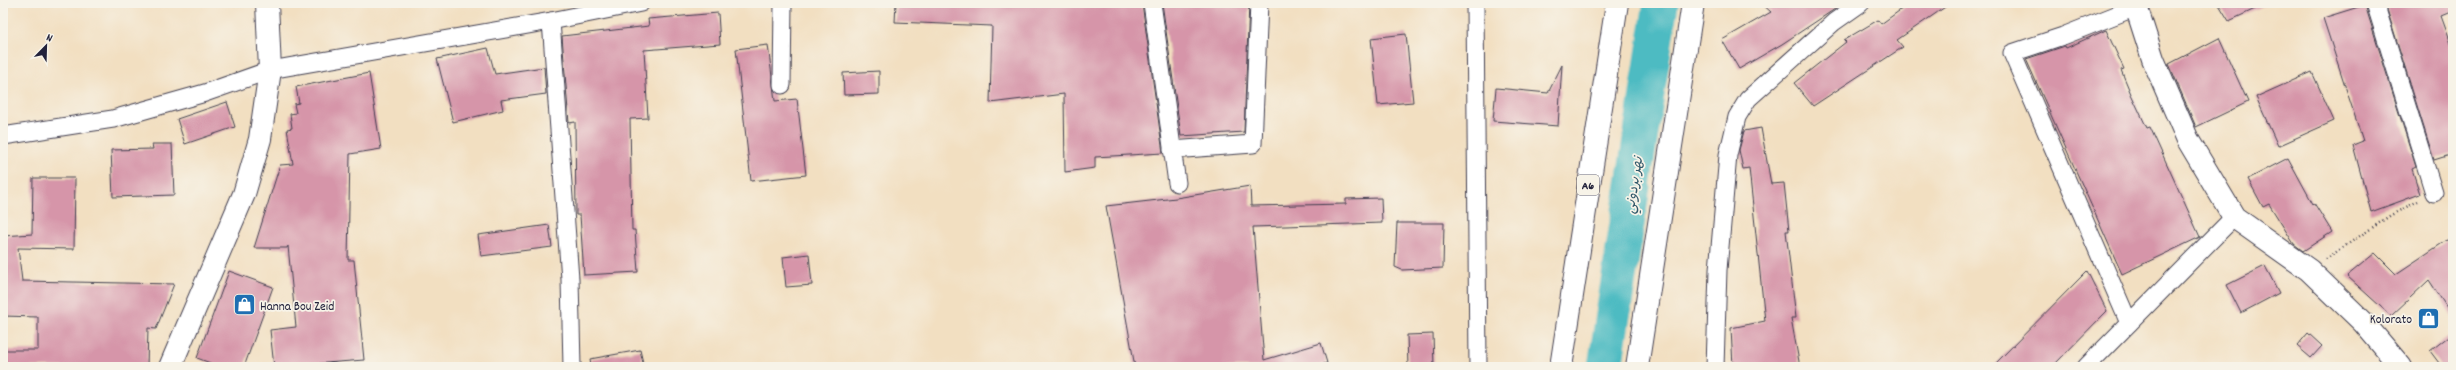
<svg xmlns="http://www.w3.org/2000/svg" width="2456" height="370" font-family="Dekko,'Playpen Sans Arabic',sans-serif">
  <style>
    .lines { fill: none; stroke-linecap: round; stroke-linejoin: round }
    .river { stroke: #4dbbc2; stroke-width: 35 }
    .building { fill: #d695a9 }
    .street-casing { stroke: #413e4f; stroke-width: 19 }
    .secondary-casing { stroke: #413e4f; stroke-width: 24 }
    .highway-casing { stroke: #413e4f; stroke-width: 24 }
    .path { stroke: #413e4f; stroke-width: 2.5; stroke-dasharray: 1 3; stroke-linecap: butt }
    .street { stroke: #fff; stroke-width: 17 }
    .secondary { stroke: #fff; stroke-width: 22 }
    .highway { stroke: #fff; stroke-width: 22 }
    .labels { text-anchor: middle; stroke-width: 3.5; stroke-linejoin: round; paint-order: stroke }
    .shield { fill: #f7f3e8; stroke: #62616f; stroke-width: 1 }
    .shield-label { font-size: 12px; font-weight: bold; fill: #22223b }
    .poi-label { font-size: 13px; fill: #22223b; stroke: #f7f3e8; text-anchor: start }
    .water-label { font-size: 14px; font-style: italic; fill: #31586a; stroke: #f7f3e8 }
  </style>
  <rect width="100%" height="100%" fill="#f7f3e8"/>
  <filter id="ink" filterUnits="userSpaceOnUse"><feTurbulence type="fractalNoise" baseFrequency=".025" numOctaves="2"/><feDisplacementMap in="SourceGraphic" scale="8" xChannelSelector="R" yChannelSelector="G"/><feConvolveMatrix kernelMatrix="1 2 1 2 8 2 1 2 1" color-interpolation-filters="sRGB"/></filter>
  <filter id="wash" filterUnits="userSpaceOnUse"><feTurbulence type="fractalNoise" baseFrequency=".012" numOctaves="4" result="noise"/><feDisplacementMap in="SourceGraphic" scale="16" xChannelSelector="R" yChannelSelector="G"/><feGaussianBlur stdDeviation="0.9" result="paint"/><feColorMatrix in="noise" values="0 0 0 0 0 0 0 0 0 0 0 0 0 0 0 0 0 1.4 0 .05"/><feComposite in="paint" operator="in"/></filter>
  <g filter="url(#wash)">
    <rect width="100%" height="100%" fill="#f2dfc1"/>
    <g class="lines">
      <!-- river -->
      <polyline class="river" points="1605,367 1661,3"/>
    </g>
    <g id="blocks">
      <!-- building -->
      <g class="building">
        <polygon points="896,3 1142,3 1163,153 1095,157 1095,168 1065,172 1064,94 990,103 992,26 895,22"/>
        <polygon points="1162,3 1249,3 1244,132 1181,136"/>
        <polygon points="1761,3 1844,3 1782,44 1739,69 1722,40 1771,12"/>
        <polygon points="1910,3 1951,3 1897,40 1903,47 1813,106 1794,83 1846,42 1844,40 1878,20 1881,24"/>
        <polygon points="2218,3 2268,3 2229,21"/>
        <polygon points="2385,3 2453,3 2453,11 2441,16 2453,49 2453,154 2434,160"/>
        <polygon points="2365,5 2416,167 2412,169 2420,194 2371,212 2353,145 2363,141 2323,18"/>
        <polygon points="718,13 720,44 644,50 648,118 630,119 632,230 635,230 638,272 584,275 580,215 576,215 575,122 569,123 562,36 649,26 648,19"/>
        <polygon points="2106,30 2124,69 2121,70 2131,94 2147,128 2150,127 2200,237 2122,274 2026,59 2065,46 2066,48"/>
        <polygon points="1406,34 1413,102 1378,105 1371,38"/>
        <polygon points="2219,38 2248,102 2196,127 2169,64"/>
        <polygon points="768,45 775,101 797,99 806,175 751,181 736,49"/>
        <polygon points="488,48 495,74 544,67 546,94 501,100 503,110 453,122 437,59"/>
        <polygon points="1562,65 1558,126 1493,121 1496,88 1548,93"/>
        <polygon points="879,71 879,94 844,95 843,73"/>
        <polygon points="2312,72 2334,121 2278,146 2256,97"/>
        <polygon points="369,73 381,149 350,154 348,260 354,260 364,360 274,367 270,330 296,327 288,246 287,248 254,248 280,165 293,164 287,129 292,128 290,114 296,113 294,104 299,103 296,87"/>
        <polygon points="227,102 235,127 185,144 177,119"/>
        <polygon points="1761,128 1771,184 1784,183 1789,231 1786,231 1796,318 1791,318 1800,367 1733,367 1731,328 1765,321 1749,168 1743,169 1739,150 1744,131"/>
        <polygon points="152,144 172,144 174,195 113,197 111,150 153,149"/>
        <polygon points="2288,158 2313,204 2314,203 2332,232 2303,251 2294,244 2269,204 2263,207 2248,179"/>
        <polygon points="33,178 75,178 74,249 18,248 22,281 174,284 156,329 148,328 147,367 94,365 94,367 3,367 3,350 38,350 38,317 3,316 3,236 32,234"/>
        <polygon points="1250,186 1251,206 1346,204 1346,199 1381,198 1382,223 1253,227 1264,360 1321,343 1327,363 1316,367 1135,367 1106,206 1176,198"/>
        <polygon points="1397,223 1444,223 1443,268 1402,270 1395,267"/>
        <polygon points="549,225 552,247 481,256 478,235"/>
        <polygon points="2453,236 2453,317 2429,280 2391,316 2347,276 2375,253 2396,274"/>
        <polygon points="809,254 812,285 786,287 783,257"/>
        <polygon points="2265,266 2279,293 2241,313 2227,285"/>
        <polygon points="229,271 273,287 244,367 221,367 197,358"/>
        <polygon points="2087,271 2107,311 2052,367 1992,367"/>
        <polygon points="2308,333 2322,346 2311,358 2297,346"/>
        <polygon points="2453,333 2453,367 2442,367 2430,351"/>
        <polygon points="1433,334 1434,367 1408,367 1407,335"/>
        <polygon points="640,350 644,367 591,367 590,359"/>
      </g>
    </g>
  </g>
  <g filter="url(#ink)">
    <use href="#blocks" fill-opacity="0" stroke="#413e4f" stroke-width="1"/>
    <g class="lines">
      <defs>
        <g id="street">
          <polyline points="1152,3 1177,183"/>
          <polyline points="1475,3 1478,367"/>
          <polyline points="2375,3 2434,193"/>
          <polyline points="551,21 570,279 572,367"/>
          <polyline points="782,85 783,3"/>
          <polyline points="3,136 113,119 205,93 270,70 551,21 641,3"/>
          <polyline points="1172,150 1253,144 1259,3"/>
          <polyline points="2129,323 2012,53 2063,36 2136,7"/>
          <polyline points="1715,367 1718,270 1728,155 1737,117 1748,99 1834,22 1861,3"/>
          <polyline points="2086,367 2234,217"/>
        </g>
        <g id="secondary">
          <polyline points="2135,3 2153,59 2188,140 2234,217 2309,270 2363,322 2401,367"/>
          <polyline points="170,367 244,194 260,139 270,70 267,3"/>
        </g>
        <g id="highway">
          <polyline points="1561,367 1617,3"/>
          <polyline points="1637,367 1693,3"/>
        </g>
      </defs>
      <!-- street casing -->
      <use href="#street" class="street-casing"/>
      <!-- secondary casing -->
      <use href="#secondary" class="secondary-casing"/>
      <!-- highway casing -->
      <use href="#highway" class="highway-casing"/>
      <!-- path -->
      <polyline class="path" points="2326,259 2391,215 2418,201"/>
      <!-- street -->
      <use href="#street" class="street"/>
      <!-- secondary -->
      <use href="#secondary" class="secondary"/>
      <!-- highway -->
      <use href="#highway" class="highway"/>
    </g>
  </g>
  <!-- icons -->
  <defs>
    <symbol id="shop-square" viewBox="-11 -11 22 22"><rect x="-9" y="-9" width="18" height="18" rx="4" fill="#1f6fb2" stroke="#f7f3e8"/><path d="M-5-2.5h2.3a2.7 3.5 0 0 1 5.4 0H5L5.5 6h-11ZM-1.5-2.5h3a1.5 2.3 0 0 0-3 0Z" fill="#fff"/></symbol>
  </defs>
  <g fill-rule="evenodd">
    <use href="#shop-square" x="232" y="292" width="25" height="25"/>
    <use href="#shop-square" x="2416" y="306" width="25" height="25"/>
  </g>
  <g class="labels">
    <!-- shield labels -->
    <rect class="shield" x="1577" y="175" width="22" height="20" rx="3"/>
    <g class="shield-label">
      <text x="1588" y="189">A6</text>
    </g>
    <!-- poi labels -->
    <g class="poi-label">
      <text x="260" y="310">Hanna Bou Zeid</text>
      <text x="2412" y="323" text-anchor="end">Kolorato</text>
    </g>
    <!-- water labels -->
    <g class="water-label">
      <text transform="translate(1633 185) rotate(-81)" y="5">نهر بردوني</text>
    </g>
  </g>
  <!-- margin -->
  <rect width="2456" height="370" fill="none" stroke="#f7f3e8" stroke-width="16"/>
  <!-- north arrow -->
  <g transform="translate(46 46) rotate(23)" stroke="#f7f3e8" stroke-width="3" paint-order="stroke">
  <path d="M0-3L7 15L0 10L-7 15Z" fill="#22223b"/>
  <text y="-6" font-size="11" font-weight="bold" text-anchor="middle" fill="#22223b">N</text>
  </g>
</svg>
